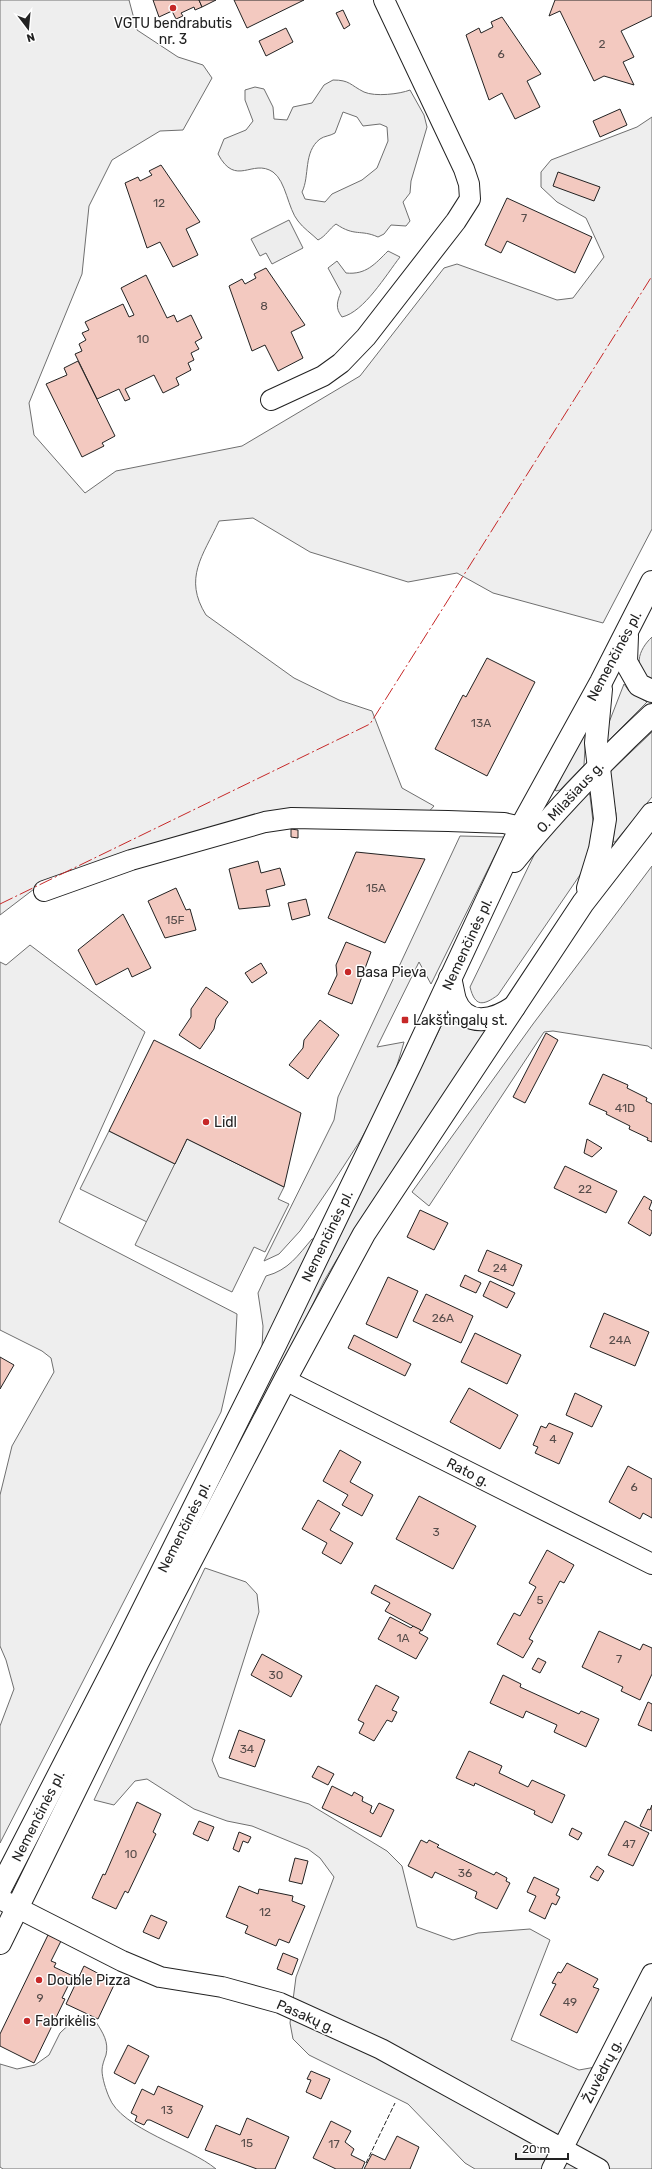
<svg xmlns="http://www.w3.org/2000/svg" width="652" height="2169" font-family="Rubik,sans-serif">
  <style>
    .green { fill: #eee; stroke: #6f6f6f; fill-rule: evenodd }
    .parking { fill: #ededed; stroke: #6f6f6f }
    .building { fill: #f3c9c0; stroke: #222 }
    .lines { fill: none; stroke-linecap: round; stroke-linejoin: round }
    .minor-casing { stroke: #222; stroke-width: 22 }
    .major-casing { stroke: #222; stroke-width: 24 }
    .minor { stroke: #fff; stroke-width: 20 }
    .major { stroke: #fff; stroke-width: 22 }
    .fence { stroke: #222; stroke-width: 1; stroke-dasharray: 5 2; stroke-linecap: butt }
    .power { stroke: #c62828; stroke-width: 1; stroke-dasharray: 14 3 2 3; stroke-linecap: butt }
    .poi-dot { fill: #c62828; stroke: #fff; stroke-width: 1.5 }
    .labels { text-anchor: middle; stroke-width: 3; stroke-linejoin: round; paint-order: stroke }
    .number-label { font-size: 12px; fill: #564c4a }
    .poi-label { font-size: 14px; fill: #222; stroke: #fff; text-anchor: start }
    .street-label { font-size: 14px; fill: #222; stroke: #fff }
  </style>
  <rect width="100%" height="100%" fill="#fff"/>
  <!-- green -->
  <g class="green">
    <path d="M0,0h129l8,30 41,27 25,8 9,13 -29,52 -23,1 -48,29 -23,46 -7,68 -53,129 5,32 51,58 31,-22 126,-25 118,-70 84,-108 13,-4 100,36 16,-2 31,-41 -18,-39 -29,-16 -16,-15v-15l10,-12 86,-33 15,-10v412l-49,94 -110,-30 -36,-20 -49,9 -98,-30 -57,-34 -34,3c-16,35 -36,57 -13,94l88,63 45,22 33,11 30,77 32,18 -10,11 -81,-4 -305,73 -38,29z"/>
    <path d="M333,80c17,0 17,5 31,12 11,5 36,2 46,-2l14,25 3,12 -16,54 -1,12 -7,9 7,19 -4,5 -15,-1 -7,9 -6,3c-18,-8 -23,0 -42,-13 -7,5 -10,12 -18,16 -6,-6 -15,-12 -20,-19 -10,-12 -12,-40 -25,-49 -21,-14 -37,16 -55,-18l6,-15 22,-9 7,-9 -8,-21v-10l10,-3 9,2 9,18 1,12 13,1 6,-13 19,-4 12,-18zM343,112l14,5 6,9 17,-2 7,3 1,14 -11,27 -15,12 -30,14 -7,8 -20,-3 -3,-7c8,-16 1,-40 18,-53 4,-3 10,-3 15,-6z"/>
    <path d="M388,251l12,6c-14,18 -36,55 -58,60 -7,-9 -5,-15 -1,-25l-13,-24 9,-7 9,12c20,2 29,-9 42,-22z"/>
    <path d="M652,637v44c-20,-12 -14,-31 0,-44z"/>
    <polygon points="624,684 629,691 647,702 608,741 607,739 608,725"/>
    <polygon points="584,730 586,730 584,765 560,790 556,791 555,790"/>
    <polygon points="652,732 652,797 615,842 613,842 616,814 608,774"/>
    <path d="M587,793h2l1,3 4,34 -12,42 -84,123c-15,11 -23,12 -28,-8l67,-138z"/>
    <polygon points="460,836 504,837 431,984 419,962 377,1047 404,1042 392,1082 360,1141 332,1184 300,1231 279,1254 264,1261 334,1120 338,1097"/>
    <polygon points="652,866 652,1049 648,1046 553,1031 544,1032 429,1206 412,1192 533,1024"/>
    <polygon points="30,945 145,1032 59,1222 237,1314 235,1351 221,1412 0,1843 0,1726 14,1689 6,1660 0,1646 0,1495 12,1446 54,1372 51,1358 42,1351 0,1330 0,962 6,965"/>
    <polygon points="448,1012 459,1023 485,1028 486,1031 362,1217 324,1281 265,1403 259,1400"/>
    <polygon points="109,1131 175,1164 147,1222 80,1189"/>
    <path d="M312,1239h2l-52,109 1,-22 -5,-33 8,-17c23,-6 32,-21 46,-37z"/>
    <polygon points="205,1568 246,1582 257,1594 259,1612 212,1760 219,1777 309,1804 387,1851 402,1866 417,1927 453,1940 478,1933 530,1929 550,1940 511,2040 579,2070 612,2064 652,1989 652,2169 475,2169 465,2163 408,2104 309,2055 293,2039 290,2023 296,1977 334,1877 320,1858 308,1849 252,1826 227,1821 194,1809 147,1779 135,1781 114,1805 94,1800"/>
    <path d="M78,2016l18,6c7,11 13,20 10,33 -2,5 -4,11 -4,15 0,8 4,20 7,27 12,32 81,50 107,72h-213l-3,-2v-103l17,5 18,-4 14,-10 11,-22z"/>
  </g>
  <!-- parking -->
  <g class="parking">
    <polygon points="289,220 303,248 272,264 266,253 260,256 251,239"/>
    <polygon points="187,1139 284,1187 278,1199 289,1204 265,1252 254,1247 232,1292 135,1245"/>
  </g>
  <!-- building -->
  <g class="building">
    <polygon points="153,0 199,0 202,7 195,10 194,7 181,13 183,16 176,19 172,11 159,17"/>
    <polygon points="199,0 216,0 202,7"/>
    <polygon points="234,0 304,0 247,28"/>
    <polygon points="555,0 652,0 652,16 621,31 634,57 623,62 634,85 604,76 594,81 560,11 549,16"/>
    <polygon points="343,10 350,25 344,29 336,13"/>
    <polygon points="502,17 541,74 527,81 540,107 515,119 502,93 489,100 466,35 479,28 481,33 493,27 491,22"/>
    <polygon points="286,28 293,42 266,56 259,41"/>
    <polygon points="620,109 627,125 600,137 593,121"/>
    <polygon points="161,165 200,222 186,229 198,255 173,267 160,242 147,248 125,183 138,177 140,181 152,175 149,171"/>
    <polygon points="558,172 600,187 594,201 553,186"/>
    <polygon points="507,198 592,237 575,273 507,241 501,253 485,245"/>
    <polygon points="266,268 305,325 291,332 303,358 278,371 265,345 252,351 229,286 242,279 245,284 256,278 254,274"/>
    <polygon points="146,275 167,318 174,315 177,322 191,315 202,338 195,342 199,349 191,353 194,360 188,363 191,370 176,378 179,385 163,393 154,375 125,389 130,399 125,401 119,389 97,399 75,354 82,351 79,344 86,340 82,333 89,330 85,322 123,304 129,317 134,315 121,288"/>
    <polygon points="78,361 115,436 102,443 104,446 82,457 46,384 67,375 64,368"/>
    <polygon points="487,658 535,682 487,776 435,749 463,695 466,697"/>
    <polygon points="291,829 298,830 298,838 291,837"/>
    <polygon points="356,852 425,859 385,943 328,918"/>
    <polygon points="258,861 261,873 280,868 285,885 266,890 270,906 239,909 229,869"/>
    <polygon points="176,888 186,910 190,909 196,930 165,938 148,901"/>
    <polygon points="306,899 310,915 292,920 288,903"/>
    <polygon points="123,914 151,968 132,977 128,968 96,985 78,950"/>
    <polygon points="346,942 371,952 352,1004 328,994 337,975 336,965"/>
    <polygon points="261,963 267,973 252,983 245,973"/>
    <polygon points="206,987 228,1002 216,1019 214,1029 200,1049 179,1035 191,1017 191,1009"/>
    <polygon points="320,1020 339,1035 308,1079 289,1065 303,1048 304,1040"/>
    <polygon points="546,1033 558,1040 525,1103 513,1097"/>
    <polygon points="154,1040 301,1113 284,1187 187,1139 175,1164 109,1131"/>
    <polygon points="603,1074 628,1085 627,1088 647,1098 646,1101 652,1104 652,1142 647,1140 648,1138 629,1129 630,1126 606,1114 607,1112 589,1104"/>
    <polygon points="587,1139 602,1148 592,1157 584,1153"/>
    <polygon points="565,1166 617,1191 606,1213 554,1188"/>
    <polygon points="644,1196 652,1201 649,1209 652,1211 652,1232 650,1236 628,1223"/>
    <polygon points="420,1210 448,1223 434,1250 407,1237"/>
    <polygon points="487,1250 522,1265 513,1286 478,1271"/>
    <polygon points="465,1275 481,1283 476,1293 460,1286"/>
    <polygon points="388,1277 418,1291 397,1338 366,1324"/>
    <polygon points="490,1281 515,1293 507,1308 483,1296"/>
    <polygon points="426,1294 473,1316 461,1343 413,1321"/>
    <polygon points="604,1313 649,1332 635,1366 590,1347"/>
    <polygon points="475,1333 521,1355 507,1384 461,1362"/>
    <polygon points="354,1335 411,1364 405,1376 348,1348"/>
    <polygon points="0,1357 14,1365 0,1389"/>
    <polygon points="469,1388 518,1415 500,1449 450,1422"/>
    <polygon points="575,1393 602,1406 592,1427 566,1415"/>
    <polygon points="549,1423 573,1433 559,1464 535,1453 538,1447 533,1445 541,1426 546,1428"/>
    <polygon points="340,1450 361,1462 350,1482 373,1495 362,1516 342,1505 348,1495 323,1481"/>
    <polygon points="628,1466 652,1479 652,1518 643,1513 640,1519 609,1502"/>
    <polygon points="419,1496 476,1526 453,1569 396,1539"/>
    <polygon points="318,1500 340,1513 330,1530 353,1543 341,1564 322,1553 327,1543 302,1529"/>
    <polygon points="547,1550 574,1565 564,1583 560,1581 529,1639 533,1641 523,1658 497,1644 514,1613 520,1616 536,1587 529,1583"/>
    <polygon points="375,1585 431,1614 422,1631 385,1611 390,1603 371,1593"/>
    <polygon points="390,1617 411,1628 413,1626 421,1630 419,1633 428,1638 416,1659 378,1639"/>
    <polygon points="599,1631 640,1650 643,1644 652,1648 652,1674 640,1700 621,1691 623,1687 582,1667"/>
    <polygon points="262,1654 302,1676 291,1697 251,1675"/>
    <polygon points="538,1658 546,1662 540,1673 532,1669"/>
    <polygon points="503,1675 521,1684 520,1687 579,1714 581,1711 599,1719 586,1747 554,1732 557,1725 526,1711 523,1718 490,1703"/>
    <polygon points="376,1685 399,1697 392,1710 397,1712 392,1722 387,1720 374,1741 359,1733 364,1723 358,1720"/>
    <polygon points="648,1702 652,1704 652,1731 638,1725"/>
    <polygon points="239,1730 265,1740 255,1767 229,1758"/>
    <polygon points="469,1751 502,1766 499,1773 528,1787 532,1780 565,1795 552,1823 534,1814 535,1811 475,1783 474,1786 456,1778"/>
    <polygon points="318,1766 334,1774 328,1785 312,1777"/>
    <polygon points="332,1786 352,1796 354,1792 363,1797 362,1801 372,1806 370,1812 373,1814 379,1803 394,1810 381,1837 322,1808"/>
    <polygon points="137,1802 161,1814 153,1832 156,1834 128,1893 125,1891 116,1909 92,1898 103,1874 105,1875"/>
    <polygon points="652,1805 652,1831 640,1826 648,1809 650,1810"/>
    <polygon points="199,1821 214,1827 208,1841 193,1834"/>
    <polygon points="625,1821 649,1833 633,1866 608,1855"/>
    <polygon points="572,1828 582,1833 578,1840 569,1835"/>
    <polygon points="239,1832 251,1837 248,1843 243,1841 239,1852 233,1849"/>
    <polygon points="421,1840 427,1843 429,1840 439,1845 437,1847 494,1875 496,1872 507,1878 506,1881 510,1883 497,1909 475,1898 477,1892 435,1872 432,1878 408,1866"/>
    <polygon points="295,1858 308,1861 302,1884 289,1881"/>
    <polygon points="597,1866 604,1871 598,1881 590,1877"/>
    <polygon points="534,1877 559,1889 556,1895 560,1897 556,1905 552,1903 545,1919 529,1911 536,1896 527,1892"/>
    <polygon points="239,1886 258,1894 259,1889 293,1896 292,1901 305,1906 289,1943 279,1939 276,1946 245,1933 248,1926 226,1917"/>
    <polygon points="151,1915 167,1922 159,1939 143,1932"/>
    <polygon points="48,1935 61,1941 51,1961 56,1963 54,1967 73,1976 62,1998 65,1999 34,2063 0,2046 0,2034"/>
    <polygon points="283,1953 298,1959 292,1975 277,1969"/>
    <polygon points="567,1963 598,1979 593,1987 599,1989 577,2033 540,2015 556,1984 552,1983 558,1972 561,1973"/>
    <polygon points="84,1966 105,1977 103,1979 114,1985 98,2019 66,2004"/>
    <polygon points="128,2045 149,2056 135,2084 114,2073"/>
    <polygon points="311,2071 330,2079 321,2099 306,2092 311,2080 307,2079"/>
    <polygon points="158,2086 203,2106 188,2138 150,2120 147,2120 144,2125 135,2121 137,2116 131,2113 142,2089 154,2095"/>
    <polygon points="247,2118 289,2137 275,2169 257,2169 205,2150 216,2125 240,2135"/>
    <polygon points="331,2121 351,2131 345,2142 354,2149 351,2155 365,2162 362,2169 336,2169 313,2158"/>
    <polygon points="397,2136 419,2147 410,2169 364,2169 372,2154 385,2160"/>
  </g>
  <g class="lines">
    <defs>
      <g id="minor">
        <polyline points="271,400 323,376 341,363 366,337 456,221 470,199 469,184 464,169 384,0"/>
        <polyline points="44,891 131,860 265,822 292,818 448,821 504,823 521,827"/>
        <polyline points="285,1380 652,1564"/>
        <polyline points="0,1899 122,1961 160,1977 222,1987 280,2003 381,2049 599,2169"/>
        <polyline points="552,2169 652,1974"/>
      </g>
      <g id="major">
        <polyline points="627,636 626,662 639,685 652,691"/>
        <path d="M514,861c42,-52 89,-100 138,-146"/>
        <polyline points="588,888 600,849 605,819 596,743 601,689"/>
        <path d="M450,978c2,7 3,15 5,22 11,29 40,20 59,7"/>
        <polyline points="0,1889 123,1650 275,1345 411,1063 521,827 601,682 652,582"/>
        <polyline points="0,1943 138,1662 285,1380 364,1234 583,903 652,814"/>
      </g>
    </defs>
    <!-- minor casing -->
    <use href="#minor" class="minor-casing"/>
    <!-- major casing -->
    <use href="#major" class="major-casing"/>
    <!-- minor -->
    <use href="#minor" class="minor"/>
    <!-- major -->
    <use href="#major" class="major"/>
    <!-- fence -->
    <polyline class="fence" points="366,2163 395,2103"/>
    <!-- power -->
    <polyline class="power" points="0,904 370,724 652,276"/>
  </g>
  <!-- markers -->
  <g class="poi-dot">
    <circle cx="173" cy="8" r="4"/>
    <circle cx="348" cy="972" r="4"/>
    <rect x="401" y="1016" width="8" height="8" rx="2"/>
    <circle cx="206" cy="1122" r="4"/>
    <circle cx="39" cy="1980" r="4"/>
    <circle cx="27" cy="2021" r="4"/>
  </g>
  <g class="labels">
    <!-- number labels -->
    <g class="number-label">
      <text x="602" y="48">2</text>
      <text x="501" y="58">6</text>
      <text x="159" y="207">12</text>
      <text x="524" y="222">7</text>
      <text x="264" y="310">8</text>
      <text x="143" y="343">10</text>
      <text x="481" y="727">13A</text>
      <text x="376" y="892">15A</text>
      <text x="175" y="924">15F</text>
      <text x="625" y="1112">41D</text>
      <text x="585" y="1193">22</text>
      <text x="500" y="1272">24</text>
      <text x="443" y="1322">26A</text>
      <text x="620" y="1344">24A</text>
      <text x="553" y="1443">4</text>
      <text x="634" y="1491">6</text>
      <text x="436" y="1536">3</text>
      <text x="540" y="1604">5</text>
      <text x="403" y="1642">1A</text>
      <text x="619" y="1663">7</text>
      <text x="276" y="1679">30</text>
      <text x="247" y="1753">34</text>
      <text x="629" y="1848">47</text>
      <text x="131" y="1858">10</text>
      <text x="465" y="1877">36</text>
      <text x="265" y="1916">12</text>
      <text x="40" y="2002">9</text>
      <text x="570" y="2006">49</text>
      <text x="167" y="2114">13</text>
      <text x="247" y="2147">15</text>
      <text x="334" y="2148">17</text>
    </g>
    <!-- poi labels -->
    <g class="poi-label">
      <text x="173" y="28" text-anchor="middle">VGTU bendrabutis<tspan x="173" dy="16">nr. 3</tspan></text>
      <text x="356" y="977">Basa Pieva</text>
      <text x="413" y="1025">Lakštingalų st.</text>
      <text x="214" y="1127">Lidl</text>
      <text x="47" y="1985">Double Pizza</text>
      <text x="35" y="2026">Fabrikėlis</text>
    </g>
    <!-- street labels -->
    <g class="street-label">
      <text transform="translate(614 656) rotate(-62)" y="5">Nemenčinės pl.</text>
      <text transform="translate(570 797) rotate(-47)" y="5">O. Milašiaus g.</text>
      <text transform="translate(467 944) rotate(-65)" y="5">Nemenčinės pl.</text>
      <text transform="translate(327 1236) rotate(-64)" y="5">Nemenčinės pl.</text>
      <text transform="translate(468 1472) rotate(27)" y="5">Rato g.</text>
      <text transform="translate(184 1527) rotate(-63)" y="5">Nemenčinės pl.</text>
      <text transform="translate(38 1816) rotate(-63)" y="5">Nemenčinės pl.</text>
      <text transform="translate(306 2016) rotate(24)" y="5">Pasakų g.</text>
      <text transform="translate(602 2071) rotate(-63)" y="5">Žuvėdrų g.</text>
    </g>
  </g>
  <!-- north arrow -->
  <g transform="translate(28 28) rotate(164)" stroke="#ffffff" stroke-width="3" paint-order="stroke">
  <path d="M0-3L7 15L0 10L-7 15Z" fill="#222222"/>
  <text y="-6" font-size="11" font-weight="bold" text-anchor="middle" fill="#222222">N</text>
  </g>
  <!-- scale -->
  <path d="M516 2153v6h52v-6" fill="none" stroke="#222222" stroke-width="2"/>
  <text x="522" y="2153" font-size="12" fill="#222222" stroke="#ffffff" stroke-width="3" paint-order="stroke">20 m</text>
</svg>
